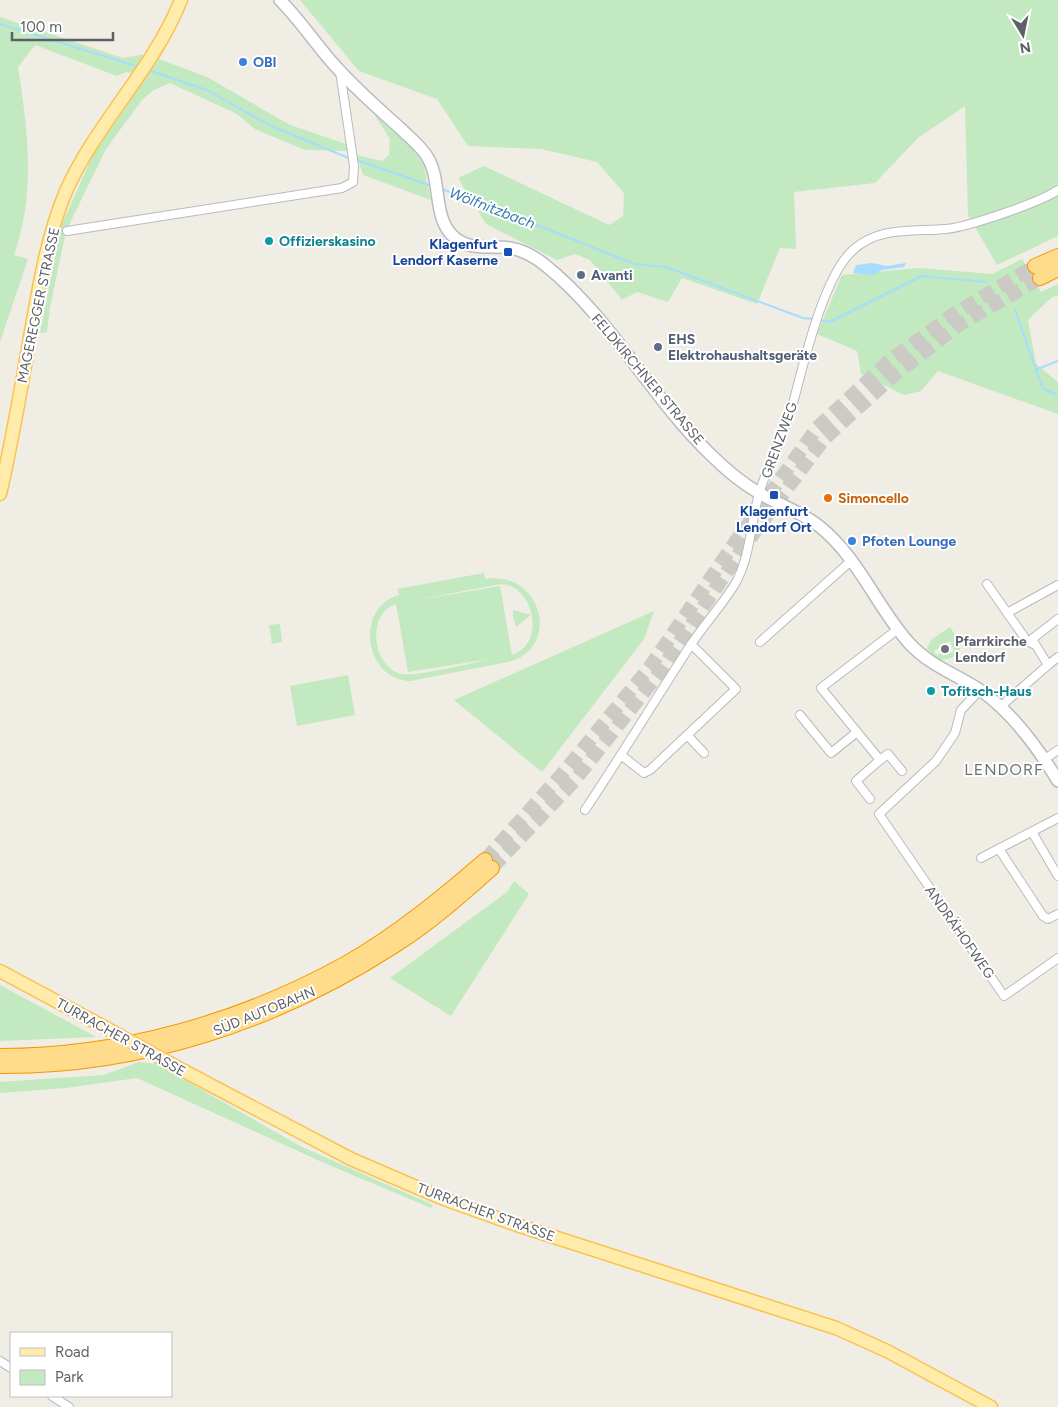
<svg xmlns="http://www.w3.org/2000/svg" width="1058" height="1407" font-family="Figtree,sans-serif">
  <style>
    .green { fill: #c2e9bf; fill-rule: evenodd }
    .water { fill: #a5ddff }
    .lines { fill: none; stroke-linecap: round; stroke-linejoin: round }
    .stream { stroke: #a5ddff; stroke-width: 2 }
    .highway-tunnel { stroke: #cbcac5; stroke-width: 14; stroke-dasharray: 14 7; stroke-linecap: butt }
    .street-casing { stroke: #b7bbbf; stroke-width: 10 }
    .secondary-casing { stroke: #b8bcc2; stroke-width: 14 }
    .primary-casing { stroke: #fbc252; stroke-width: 15 }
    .highway-casing { stroke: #f49900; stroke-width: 16 }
    .street { stroke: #fff; stroke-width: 8 }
    .secondary { stroke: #fff; stroke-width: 11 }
    .primary { stroke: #ffecaa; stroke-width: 12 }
    .highway { stroke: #ffdb8c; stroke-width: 14 }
    .primary-bridge-casing { stroke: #fbc252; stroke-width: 15; stroke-linecap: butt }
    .primary-bridge { stroke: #ffecaa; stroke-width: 12 }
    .shop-dot { fill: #3f7fe0; stroke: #fff; stroke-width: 2 }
    .culture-dot { fill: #0f9aa8; stroke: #fff; stroke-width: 2 }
    .transit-dot { fill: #1a4fb4; stroke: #fff; stroke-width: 2 }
    .service-dot { fill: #5c6f8a; stroke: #fff; stroke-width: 2 }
    .food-dot { fill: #e8710a; stroke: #fff; stroke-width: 2 }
    .worship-dot { fill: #6b7280; stroke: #fff; stroke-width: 2 }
    .labels { text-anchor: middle; stroke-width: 4; stroke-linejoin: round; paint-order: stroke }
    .shop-label { font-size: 14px; font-weight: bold; fill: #366cbe; stroke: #fff; text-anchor: start }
    .culture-label { font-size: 14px; font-weight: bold; fill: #0d838f; stroke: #fff; text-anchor: start }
    .transit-label { font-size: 14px; font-weight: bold; fill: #164399; stroke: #fff; text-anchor: end }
    .service-label { font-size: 14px; font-weight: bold; fill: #4e5e75; stroke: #fff; text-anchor: start }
    .street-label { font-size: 14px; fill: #5c6166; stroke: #fff }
    .food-label { font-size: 14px; font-weight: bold; fill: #c56008; stroke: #fff; text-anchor: start }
    .worship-label { font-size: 14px; font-weight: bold; fill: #5b616d; stroke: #fff; text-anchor: start }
    .water-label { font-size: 15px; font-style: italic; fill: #387ab0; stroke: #fff }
    .quarter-label { font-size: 16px; letter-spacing: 1px; fill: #6d7378; stroke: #fff }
  </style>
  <rect width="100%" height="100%" fill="#f0ede5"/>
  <!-- green -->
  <g class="green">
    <polygon points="300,0 1058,0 1058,236 997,265 968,215 965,106 918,138 875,183 794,192 796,249 780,248 757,304 682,278 668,302 637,292 622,300 590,260 575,254 557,260 486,224 458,178 484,166 609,225 623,216 624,193 597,162 541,149 468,146 437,99 359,71"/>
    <path d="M0,17l123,41 24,-4 -15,19 -6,-1 -9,4 -82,-31 -17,22c10,65 18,125 -4,188l14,4 -28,83z"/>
    <polygon points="159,59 207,77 290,125 346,144 348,151 305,150 255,129 237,114 170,83 154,90 142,100 106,149 66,231 50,307 47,332 40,333 61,226 94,153"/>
    <polygon points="374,114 412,149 423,163 431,200 363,175 357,155 382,161 389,155 390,139"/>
    <polygon points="1022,259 1041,292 1058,284 1058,295 1051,298 1028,320 1036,364 1058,382 1058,414 938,371 921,391 904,395 861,374 857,351 817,334 842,275 919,268 992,274"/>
    <path d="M484,573l1,6c56,-9 76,65 27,82l-101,20c-47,-1 -57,-73 -12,-86l-2,-6zM501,584c34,2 45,60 11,71l-12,-69 -89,15zM396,604l12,68 82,-13c-17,4 -75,18 -89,15 -29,-8 -35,-60 -5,-70z"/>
    <polygon points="513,610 531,615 516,627 513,617"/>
    <polygon points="654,611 644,639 542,772 454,700"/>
    <polygon points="280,624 282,642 272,644 269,625"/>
    <path d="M950,627l7,11 3,12c-6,9 -17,12 -27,8l-6,-10 5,-9zM950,641l4,10 -11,5 -1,-3 -6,2 -2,-4z"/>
    <polygon points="348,675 355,715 297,726 290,686"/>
    <polygon points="514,881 529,894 451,1016 390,978 507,892"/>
    <polygon points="0,985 96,1037 0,1041"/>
    <polygon points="139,1062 156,1064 302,1147 433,1205 431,1208 322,1162 137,1078 66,1088 0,1093 0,1082 104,1075"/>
  </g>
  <!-- water -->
  <polygon class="water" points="872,263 887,266 906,263 904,267 882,270 874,275 853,273 856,265"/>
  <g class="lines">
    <!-- stream -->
    <g class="stream">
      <polyline points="0,24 139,67"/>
      <polyline points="148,70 207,90 271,126 351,159"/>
      <polyline points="356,160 432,186"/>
      <polyline points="441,189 472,199 634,264 666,267 803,318 813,319"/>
      <polyline points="1015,310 1043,389 1058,395"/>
      <polyline points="820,320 830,322 922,276 986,282"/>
      <polyline points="1035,370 1058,361"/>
    </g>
    <!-- highway-tunnel -->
    <g class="highway-tunnel">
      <polyline points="485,860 563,773 650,667 736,541 817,428 888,362 954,314 1035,266"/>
      <polyline points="492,868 575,780 659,673 742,549 824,439 893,376 960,324 1040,278"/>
    </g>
    <defs>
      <g id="street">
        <polyline points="67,231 342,188 353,182 354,166 340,71"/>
        <polyline points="987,584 1027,641 1033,644"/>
        <polyline points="1007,613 1058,585"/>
        <polyline points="760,642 852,560"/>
        <polyline points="1048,665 1058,657"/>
        <polyline points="980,690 961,710 955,733 936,761 879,814 1004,996 1058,958"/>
        <polyline points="1000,707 1048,665 1032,639 1058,619"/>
        <polyline points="800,715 831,753 857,732"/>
        <polyline points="687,735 704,753"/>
        <polyline points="621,755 644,773 650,770 736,689 691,644"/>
        <polyline points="1045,759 1058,750"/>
        <polyline points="880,760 888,754 902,771"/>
        <polyline points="870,799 856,781 880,760 821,688 898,629"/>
        <path d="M585,810c36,-54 70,-110 105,-164 14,-21 32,-41 45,-62 16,-28 15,-60 24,-90 9,-31 26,-60 34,-91 11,-40 30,-126 60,-153 26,-24 61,-18 93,-21 22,-2 95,-27 112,-39"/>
        <polyline points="1032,832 1058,876"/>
        <polyline points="999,849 1043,916 1048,919 1058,914"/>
        <polyline points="981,858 1058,818"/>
        <polyline points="0,1361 11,1368"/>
        <polyline points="52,1396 69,1407"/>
      </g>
      <path id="secondary" d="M280,0c22,22 38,48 59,70 19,21 41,40 62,59 9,9 21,18 27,29 14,24 4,61 27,80 17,13 36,7 55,10 13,2 25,9 35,17 66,53 105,131 165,189 15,15 32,29 49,39 21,12 42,19 60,33 40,32 57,80 90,117 21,23 47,31 71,47 32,22 58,58 78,91"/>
      <g id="primary">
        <path d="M0,494c13,-56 22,-112 32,-168 8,-46 16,-92 34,-135 31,-69 87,-121 115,-191"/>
        <polyline points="0,971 97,1023"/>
        <polyline points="184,1071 351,1159 444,1199 517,1225 836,1328 887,1351 991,1407"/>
      </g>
      <g id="highway">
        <polyline points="1035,266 1058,256"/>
        <polyline points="1040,278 1058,269"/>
        <path d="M0,1056c120,0 240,-34 345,-92 51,-29 96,-66 140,-104"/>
        <path d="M0,1066c140,1 277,-44 394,-120 35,-22 67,-50 98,-78"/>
      </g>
    </defs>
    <!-- street casing -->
    <use href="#street" class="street-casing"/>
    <!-- secondary casing -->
    <use href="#secondary" class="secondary-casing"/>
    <!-- primary casing -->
    <use href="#primary" class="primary-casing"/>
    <!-- highway casing -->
    <use href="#highway" class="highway-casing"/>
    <!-- street -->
    <use href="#street" class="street"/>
    <!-- secondary -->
    <use href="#secondary" class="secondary"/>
    <!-- primary -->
    <use href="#primary" class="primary"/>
    <!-- highway -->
    <use href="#highway" class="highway"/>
    <defs>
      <polyline id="primary-bridge" points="97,1023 184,1071"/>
    </defs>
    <!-- primary-bridge casing -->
    <use href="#primary-bridge" class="primary-bridge-casing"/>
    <!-- primary-bridge -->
    <use href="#primary-bridge" class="primary-bridge"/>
  </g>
  <!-- markers -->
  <g class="shop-dot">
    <circle cx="243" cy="62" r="5"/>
    <circle cx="852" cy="541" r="5"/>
  </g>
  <g class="culture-dot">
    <circle cx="269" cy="241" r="5"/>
    <circle cx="931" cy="691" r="5"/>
  </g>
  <g class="transit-dot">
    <rect x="503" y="247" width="10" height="10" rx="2.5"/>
    <rect x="769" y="490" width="10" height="10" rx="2.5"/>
  </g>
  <g class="service-dot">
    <circle cx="581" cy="275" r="5"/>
    <circle cx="658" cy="347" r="5"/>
  </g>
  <circle class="food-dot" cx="828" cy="498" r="5"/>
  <circle class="worship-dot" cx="945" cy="649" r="5"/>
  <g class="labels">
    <!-- shop labels -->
    <g class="shop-label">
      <text x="253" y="67">OBI</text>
      <text x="862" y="546">Pfoten Lounge</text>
    </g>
    <!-- culture labels -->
    <g class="culture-label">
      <text x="279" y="246">Offizierskasino</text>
      <text x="941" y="696">Tofitsch-Haus</text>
    </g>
    <!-- transit labels -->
    <g class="transit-label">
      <text x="498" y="249">Klagenfurt<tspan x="498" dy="16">Lendorf Kaserne</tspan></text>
      <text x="774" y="516" text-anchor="middle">Klagenfurt<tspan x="774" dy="16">Lendorf Ort</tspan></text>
    </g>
    <!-- service labels -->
    <g class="service-label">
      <text x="591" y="280">Avanti</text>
      <text x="668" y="344">EHS<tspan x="668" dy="16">Elektrohaushaltsgeräte</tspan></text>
    </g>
    <!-- street labels -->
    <g class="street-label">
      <text transform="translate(38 305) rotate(-78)" y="5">MAGEREGGER STRASSE</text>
      <text transform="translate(648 379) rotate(50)" y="5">FELDKIRCHNER STRASSE</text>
      <text transform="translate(779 440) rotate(-70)" y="5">GRENZWEG</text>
      <text transform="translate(960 932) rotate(55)" y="5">ANDRÄHOFWEG</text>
      <text transform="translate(264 1011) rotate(-22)" y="5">SÜD AUTOBAHN</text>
      <text transform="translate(121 1037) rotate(29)" y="5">TURRACHER STRASSE</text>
      <text transform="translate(486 1212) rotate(20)" y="5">TURRACHER STRASSE</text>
    </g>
    <!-- food labels -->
    <g class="food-label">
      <text x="838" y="503">Simoncello</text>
    </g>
    <!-- worship labels -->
    <g class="worship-label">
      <text x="955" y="646">Pfarrkirche<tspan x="955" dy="16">Lendorf</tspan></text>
    </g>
    <!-- water labels -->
    <g class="water-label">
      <text transform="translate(492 208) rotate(21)" y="5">Wölfnitzbach</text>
    </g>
    <!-- quarter labels -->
    <g class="quarter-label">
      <text x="1004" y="775">LENDORF</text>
    </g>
  </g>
  <!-- legend -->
  <rect x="10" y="1332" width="162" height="65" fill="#ffffff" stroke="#bec0c2"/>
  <rect x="20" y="1348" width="25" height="8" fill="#ffecaa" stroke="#bec0c2"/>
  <text x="55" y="1357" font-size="15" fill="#5c6166">Road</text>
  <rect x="20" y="1370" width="25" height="15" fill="#c2e9bf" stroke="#bec0c2"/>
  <text x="55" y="1382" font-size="15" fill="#5c6166">Park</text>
  <!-- north arrow -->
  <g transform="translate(1023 35) rotate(170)" stroke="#ffffff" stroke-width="4" paint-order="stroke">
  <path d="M0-4L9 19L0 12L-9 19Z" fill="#5c6166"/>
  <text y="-8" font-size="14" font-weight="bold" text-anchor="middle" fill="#5c6166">N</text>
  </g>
  <!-- scale -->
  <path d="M12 32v8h101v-8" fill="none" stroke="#5c6166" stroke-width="2.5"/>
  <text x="20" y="32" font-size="15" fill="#5c6166" stroke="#ffffff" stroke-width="4" paint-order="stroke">100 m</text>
</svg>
